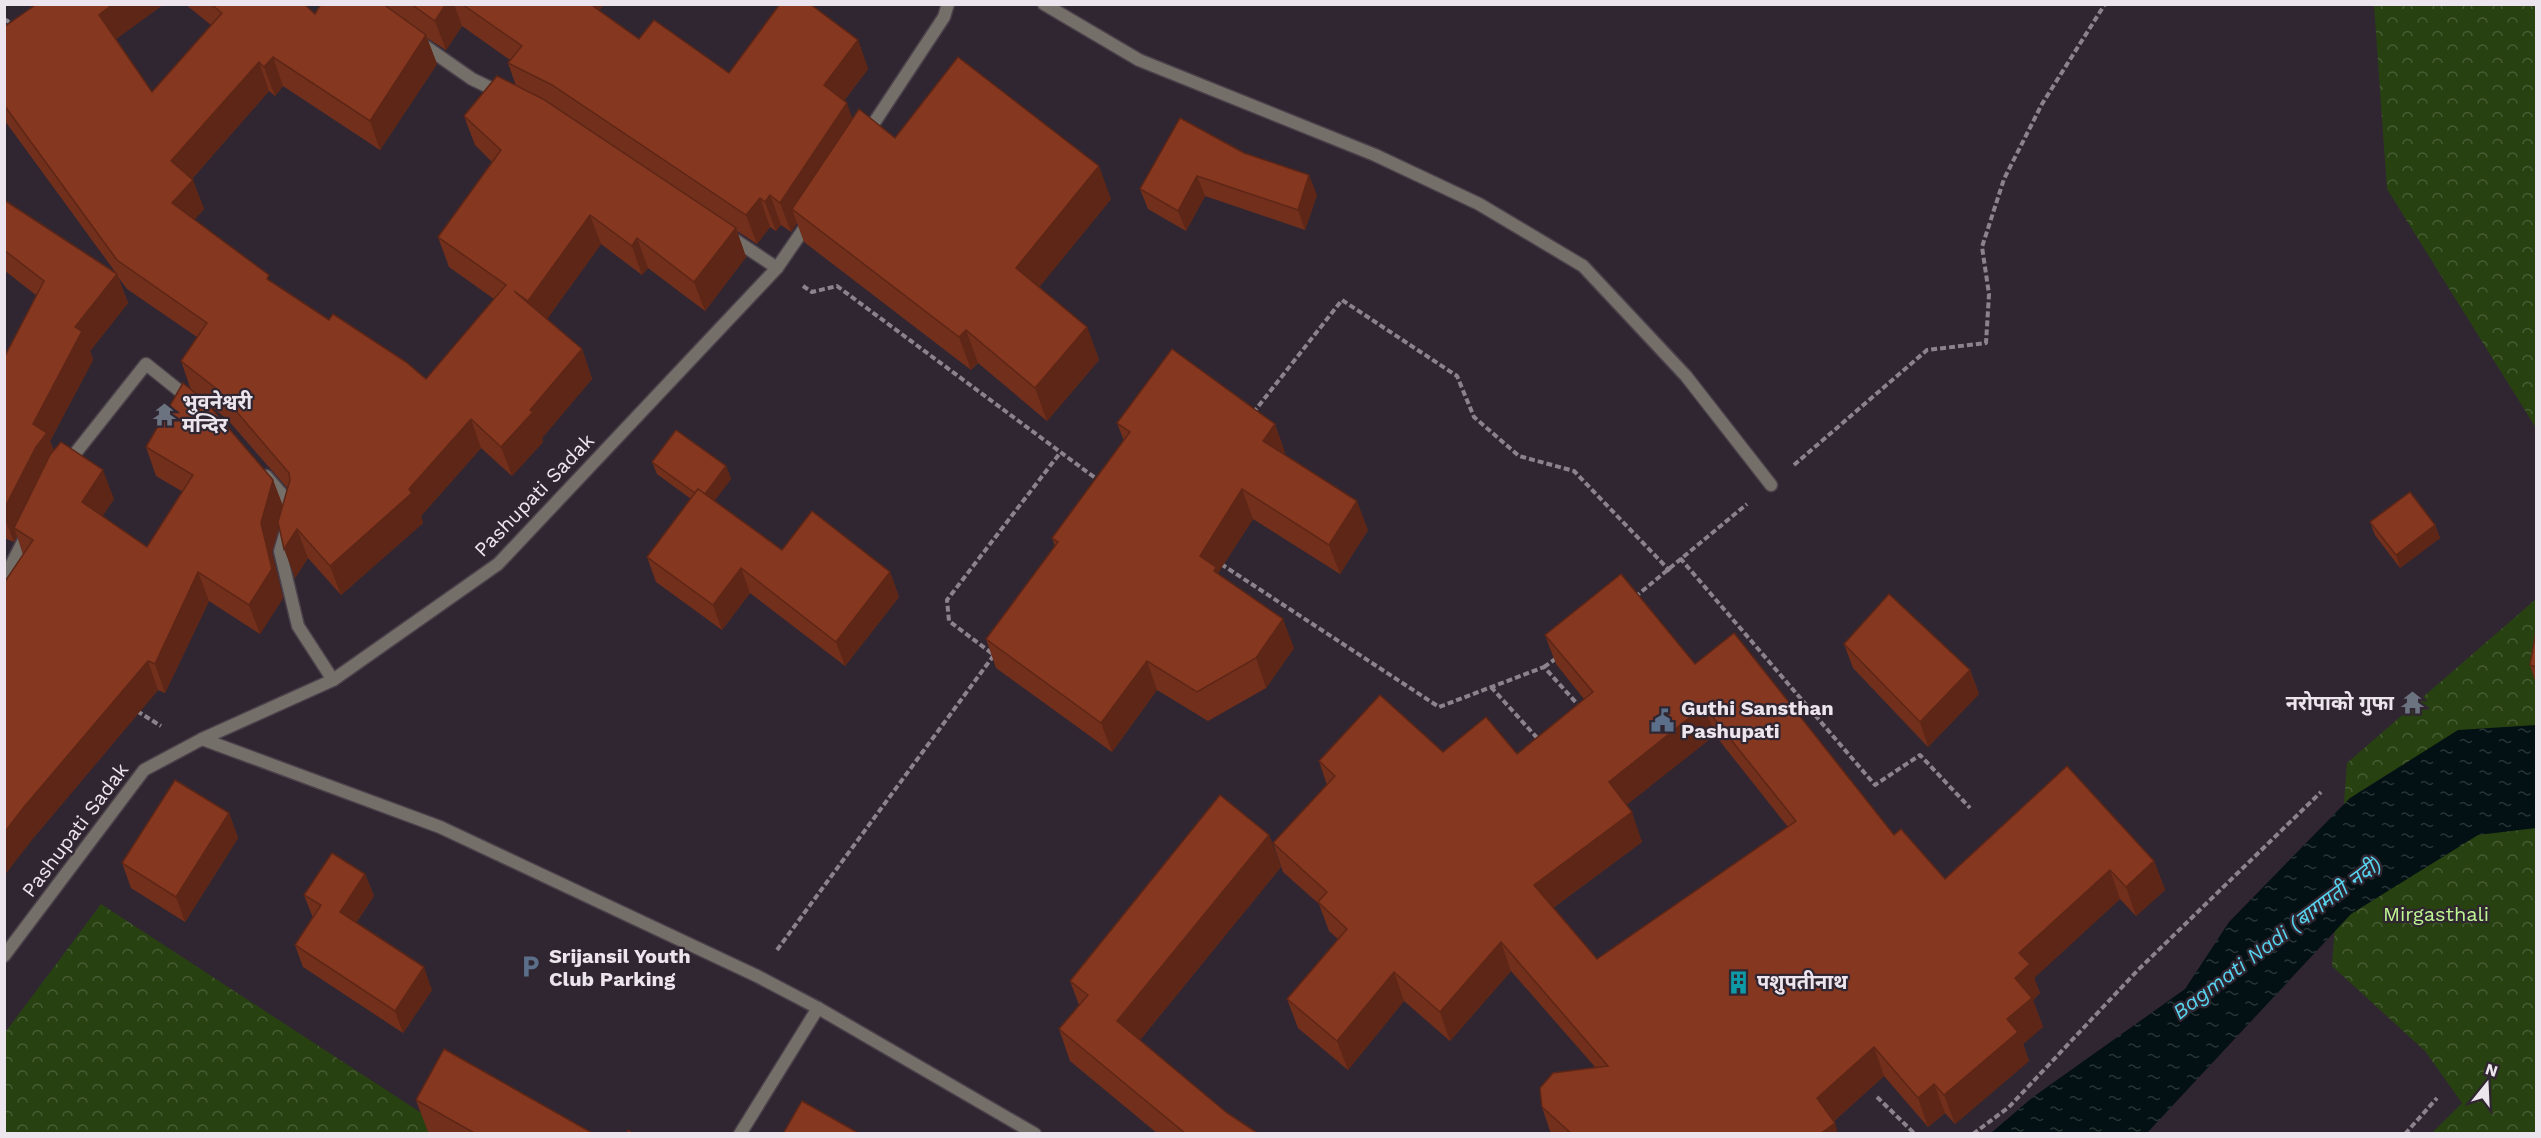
<svg xmlns="http://www.w3.org/2000/svg" width="2541" height="1138" font-family="'Work Sans','Noto Sans Devanagari',sans-serif">
  <style>
    .forest { fill: url(#forest-crowns) }
    .water { fill: url(#water-ripples) }
    .lines { fill: none; stroke-linecap: round; stroke-linejoin: round }
    .service-casing { stroke: #4a414b; stroke-width: 15 }
    .minor-casing { stroke: #4a414b; stroke-width: 15 }
    .path { stroke: #8b838c; stroke-width: 4; stroke-dasharray: 6 3; stroke-linecap: butt }
    .service { stroke: #756f69; stroke-width: 12 }
    .minor { stroke: #756f69; stroke-width: 12 }
    .wall { fill: #722f1c; fill-rule: evenodd }
    .shaded-wall { fill: #5d2616 }
    .building { fill: #853720; stroke: #5d2616; stroke-width: 1.5; fill-rule: evenodd }
    .labels { text-anchor: middle; stroke-width: 4.5; stroke-linejoin: round; paint-order: stroke }
    .poi-label { font-size: 20px; font-weight: bold; fill: #ece5ed; stroke: #302631; text-anchor: start }
    .street-label { font-size: 20px; fill: #ece5ed; stroke: #302631 }
    .park-label { font-size: 20px; fill: #bff892; stroke: #302631 }
    .water-label { font-size: 21px; font-style: italic; fill: #57d3ee; stroke: #302631 }
  </style>
  <defs>
    <pattern id="forest-crowns" width="20" height="18" patternUnits="userSpaceOnUse" patternTransform="scale(1.5)"><rect width="20" height="18" fill="#284111"/><path d="M2 6a3 3 0 1 1 6 0M12 15a3 3 0 1 1 6 0" fill="none" stroke="#475c34"/></pattern>
    <pattern id="water-ripples" width="26" height="14" patternUnits="userSpaceOnUse" patternTransform="scale(1.5)"><rect width="26" height="14" fill="#031114"/><path d="M2 4q2-2 4 0t4 0M15 11q2-2 4 0t4 0" fill="none" stroke="#283436"/></pattern>
  </defs>
  <rect width="100%" height="100%" fill="#302631"/>
  <!-- forest -->
  <g class="forest">
    <polygon points="2374,5 2536,5 2536,428 2387,189"/>
    <polygon points="2536,599 2536,1133 2432,1133 2462,1103 2425,1051 2332,966 2347,763"/>
    <polygon points="101,904 452,1133 5,1133 4,1034"/>
  </g>
  <!-- water -->
  <polygon class="water" points="2536,725 2536,828 2478,835 2351,914 2147,1133 1991,1133 2033,1097 2185,989 2229,922 2350,798 2458,730"/>
  <g class="lines">
    <defs>
      <g id="service">
        <polyline points="1044,4 1139,60 1375,155 1479,204 1583,266 1686,376 1771,485"/>
        <polyline points="419,42 472,79 501,93"/>
        <polyline points="866,135 944,17 948,4"/>
        <polyline points="729,236 777,268"/>
        <polyline points="202,739 440,827 757,976 818,1008 1035,1134"/>
        <polyline points="4,956 144,770 202,739 333,680 498,564 777,268 810,220"/>
        <polyline points="740,1134 818,1008"/>
      </g>
      <g id="minor">
        <polyline points="66,465 146,364 191,400"/>
        <polyline points="266,476 293,507 291,512"/>
        <polyline points="287,528 280,551 298,626 333,680"/>
        <polyline points="4,579 27,534"/>
      </g>
    </defs>
    <!-- service casing -->
    <use href="#service" class="service-casing"/>
    <!-- minor casing -->
    <use href="#minor" class="minor-casing"/>
    <!-- path -->
    <g class="path">
      <polyline points="4,19 14,25"/>
      <polyline points="803,286 812,292 837,286 1098,480"/>
      <polyline points="1253,413 1342,300 1457,376 1474,417 1519,456 1574,471 1670,571"/>
      <polyline points="1794,465 1927,350 1986,343 1989,294 1982,247 2004,179 2042,104 2105,4"/>
      <polyline points="1680,558 1875,785 1920,755 1970,808"/>
      <polyline points="1221,564 1439,707 1544,667 1580,707"/>
      <polyline points="1635,597 1747,504"/>
      <polyline points="1544,667 1558,657"/>
      <polyline points="1491,687 1539,740"/>
      <polyline points="137,711 161,726"/>
      <polyline points="777,950 994,655 949,621 947,600 1060,453"/>
      <polyline points="1877,1097 1915,1134"/>
      <polyline points="1973,1134 2009,1107 2138,970 2321,792"/>
      <polyline points="2405,1134 2437,1098"/>
    </g>
    <!-- service -->
    <use href="#service" class="service"/>
    <!-- minor -->
    <use href="#minor" class="minor"/>
  </g>
  <!-- wall -->
  <g class="wall">
    <path d="M37,4h127l-48,35 36,53 59,-67 -26,-21h119l11,10 6,-10h283l-5,7 40,28 90,34 129,-33 10,29 -24,32 8,17 43,20 216,61 -72,88 48,40 12,33 -52,61 -69,-58 -7,7 -167,-128 -7,-19 -6,9 -10,-7 -5,6 -6,-4 -13,17 -20,-13 9,26 -41,54 -57,-43 -6,7 -41,-31 -54,75 35,30 10,30 -50,59 1,4 -31,34 -31,-28 -60,68 2,7 -82,72 -33,-37 -13,20 -16,-51 -7,25 11,46 -23,36 -51,-33 -44,92 -7,-3 -123,146 -12,-281 -6,-19 -3,6 -10,-4v-180l33,-62 -33,-26v-70l112,73 -111,-152h-1v-94zM462,26l48,34 -2,3 8,23 -52,30 11,29 17,17 -54,75 11,30 45,32 -68,80 -97,-59 -57,-38 -78,-62 10,-11 -12,-30 77,-88 6,5 8,-10 97,64 57,-86 -10,-26 19,12zM118,277l9,12 70,48 -16,24 10,29 37,30 60,69 -5,17 -10,-26 -127,-33 10,29 27,16 -36,55 -45,-31 12,-17 -60,-48 -4,-10 43,-81 -3,-9 38,-48z"/>
    <polygon points="1180,118 1317,195 1305,230 1205,196 1186,231 1148,209 1140,189"/>
    <polygon points="1117,423 1275,424 1285,453 1284,454 1368,530 1340,574 1253,519 1218,573 1294,648 1266,688 1208,721 1157,690 1112,752 996,668 986,639 1055,546 1052,538 1124,441"/>
    <polygon points="652,462 726,466 731,479 714,501 782,550 890,572 899,597 845,666 750,593 722,630 656,582 647,557 691,499 657,474"/>
    <polygon points="2370,522 2435,525 2440,538 2400,568 2375,535"/>
    <polygon points="2536,631 2536,684 2530,665"/>
    <path d="M1545,635l150,29 250,215 209,-18 11,29 -29,26 -16,-17 -86,79 6,15 -7,7 10,27 -20,17 6,17 -74,63 -10,-11 -17,14 -44,-51 -51,46 5,12h-287l-9,-27 53,-40 -84,-96 -61,70 -46,-40 -56,69 -50,-42 -11,-29 51,-60 -9,-8 -10,-27 -36,-32 -10,-29 54,-58 -8,-24 124,-9 74,2 67,-55 -28,-35zM1715,735l73,92 -191,132 -44,-51 89,-66 -16,-37z"/>
    <polygon points="1844,644 1970,670 1979,694 1928,747 1853,668"/>
    <polygon points="229,813 238,838 185,922 131,888 122,863"/>
    <polygon points="1269,835 1281,867 1140,1040 1227,1113 1259,1134 1158,1134 1070,1061 1059,1029 1079,1005 1070,981"/>
    <polygon points="365,874 374,896 356,923 432,990 403,1033 303,967 295,945 313,918 304,895"/>
    <polygon points="416,1100 594,1134 431,1134 428,1132"/>
  </g>
  <!-- shaded-wall -->
  <g class="shaded-wall">
    <polygon points="113,4 164,4 109,44 99,15"/>
    <polygon points="446,4 454,4 462,26 446,50 435,21"/>
    <polygon points="582,4 604,4 589,25"/>
    <polygon points="426,35 437,64 380,150 370,121"/>
    <polygon points="858,40 868,69 834,114 824,85"/>
    <polygon points="273,57 283,86 275,96 264,67"/>
    <polygon points="259,62 269,91 182,190 171,161"/>
    <polygon points="847,103 857,132 792,209 797,223 791,232 780,203"/>
    <polygon points="1099,166 1111,199 1028,301 1016,268"/>
    <polygon points="1309,175 1317,195 1305,230 1298,210"/>
    <polygon points="1197,176 1205,196 1186,231 1178,211"/>
    <polygon points="193,180 204,209 182,233 172,203"/>
    <polygon points="770,195 781,225 776,231 765,202"/>
    <polygon points="760,198 770,227 757,244 746,215"/>
    <polygon points="590,215 601,244 539,330 528,301"/>
    <polygon points="736,228 746,257 705,311 694,282"/>
    <polygon points="637,238 648,268 642,275 632,246"/>
    <polygon points="117,274 128,303 90,351 93,360 50,441 58,462 14,528 17,536 14,542 4,517 4,509 33,424 75,327"/>
    <polygon points="1087,327 1099,360 1047,421 1035,388"/>
    <polygon points="966,330 978,363 971,370 959,337"/>
    <polygon points="582,349 592,379 542,438 543,442 512,476 501,447 530,410"/>
    <polygon points="471,419 481,448 421,516 423,523 341,595 330,566 409,489"/>
    <polygon points="1275,424 1285,453 1273,470 1263,441"/>
    <polygon points="726,466 731,479 707,511 702,498"/>
    <polygon points="103,470 114,499 92,532 82,502"/>
    <polygon points="273,480 284,509 272,552 283,598 260,634 249,605 261,523"/>
    <polygon points="1242,489 1253,519 1218,573 1227,597 1200,556"/>
    <polygon points="1357,501 1368,530 1340,574 1329,545"/>
    <polygon points="2435,525 2440,538 2400,568 2396,555"/>
    <polygon points="297,529 308,558 295,578 284,549"/>
    <polygon points="741,568 750,593 722,630 713,605"/>
    <polygon points="198,572 209,601 165,693 155,664"/>
    <polygon points="890,572 899,597 845,666 836,642"/>
    <polygon points="1283,619 1294,648 1266,688 1256,658"/>
    <polygon points="148,661 158,690 35,836 4,876 4,833 24,807"/>
    <polygon points="1147,661 1157,690 1112,752 1101,723"/>
    <polygon points="1970,670 1979,694 1928,747 1920,722"/>
    <polygon points="1704,706 1715,735 1619,811 1609,782"/>
    <polygon points="1632,812 1642,842 1544,914 1534,885"/>
    <polygon points="229,813 238,838 185,922 176,897"/>
    <polygon points="1269,835 1281,867 1129,1053 1117,1021"/>
    <polygon points="2154,861 2165,890 2136,916 2126,887"/>
    <polygon points="2110,870 2120,899 2034,978 2040,993 2033,1000 2043,1027 2023,1044 2029,1061 1955,1124 1944,1095 2007,1019 2019,953"/>
    <polygon points="365,874 374,896 348,934 340,912"/>
    <polygon points="1501,942 1511,971 1450,1041 1440,1012"/>
    <polygon points="424,967 432,990 403,1033 395,1011"/>
    <polygon points="1394,972 1404,1001 1348,1070 1337,1041"/>
    <polygon points="1874,1047 1884,1076 1827,1127 1817,1098"/>
    <polygon points="1934,1084 1945,1113 1928,1127 1918,1098"/>
    <polygon points="1835,1123 1838,1134 1820,1134"/>
  </g>
  <!-- building -->
  <g class="building">
    <polygon points="37,4 113,4 99,15 152,92 222,13 211,4 304,4 315,14 321,4 383,4 426,35 370,121 273,57 264,67 259,62 171,161 193,180 172,203 269,275 267,279 329,320 333,314 406,362 426,379 506,285 438,237 501,150 464,116 497,76 543,99 736,228 694,282 637,238 632,246 590,215 528,301 514,291 582,349 530,410 533,412 501,447 471,419 409,489 412,493 330,566 297,529 284,549 278,522 290,480 289,473 218,390 181,361 207,323 117,260 4,105 4,27"/>
    <polygon points="411,4 446,4 435,21"/>
    <polygon points="462,4 590,4 639,39 654,20 729,73 780,4 810,4 858,40 824,85 847,103 780,203 770,195 765,202 760,198 746,215 552,85 508,63 522,46"/>
    <polygon points="958,57 1099,166 1016,268 1087,327 1035,388 966,330 959,337 792,209 859,109 895,138"/>
    <polygon points="1180,118 1244,153 1309,175 1298,210 1197,176 1178,211 1140,189"/>
    <polygon points="4,200 117,274 75,327 82,331 33,424 47,433 36,447 4,509 4,358 44,281 4,250"/>
    <polygon points="1172,349 1275,424 1263,441 1357,501 1329,545 1242,489 1200,556 1216,567 1214,571 1283,619 1256,658 1197,692 1147,661 1101,723 986,639 1058,542 1052,538 1130,432 1117,423"/>
    <polygon points="183,383 206,402 273,480 261,523 272,569 249,605 198,572 155,664 148,661 24,807 4,833 4,583 33,540 14,528 50,455 61,442 103,470 82,502 147,547 193,475 146,447"/>
    <polygon points="676,430 726,466 705,494 698,489 695,493 652,462"/>
    <polygon points="698,489 782,550 812,511 890,572 836,642 741,568 713,605 647,557"/>
    <polygon points="2410,492 2435,525 2396,555 2370,522"/>
    <path d="M1621,574l74,90 39,-31 160,202 7,-6 44,50 122,-113 87,95 -28,26 -16,-17 -91,83 11,11 -15,14 17,20 -25,21 11,13 -74,63 -10,-11 -16,14 -44,-51 -57,51 18,25 -15,11h-248l-30,-27 -2,-19 13,-15 55,-7 -107,-124 -61,70 -46,-40 -57,69 -50,-42 60,-70 -29,-27 9,-10 -54,-49 62,-67 -16,-15 61,-66 63,57 43,-35 31,37 76,-62 -48,-57zM1704,706l92,115 -199,138 -63,-74 98,-73 -23,-30z"/>
    <polygon points="1889,594 1970,670 1920,722 1844,644"/>
    <polygon points="2536,631 2536,667 2530,665"/>
    <polygon points="175,780 229,813 176,897 122,863"/>
    <polygon points="1220,795 1269,835 1117,1021 1227,1113 1259,1134 1186,1134 1059,1029 1088,995 1070,981"/>
    <polygon points="332,853 365,874 340,912 424,967 395,1011 295,945 321,905 304,895"/>
    <polygon points="444,1049 594,1134 476,1134 416,1100"/>
    <polygon points="802,1101 860,1134 783,1134"/>
    <polygon points="628,1130 634,1134 627,1134"/>
  </g>
  <!-- icons -->
  <defs>
    <symbol id="temple-bare" viewBox="-9 -9 18 18"><path d="M0-6L5-2H3V0L6.5 2.5H4V6H1.5V3h-3V6H-4V2.5H-6.5L-3 0V-2H-5Z" fill="#6b7280" stroke="#302631" stroke-width="2.5" paint-order="stroke"/></symbol>
    <symbol id="civic-bare" viewBox="-9 -9 18 18"><path d="M-.6-6.5H3V-4.5H.6V-3L4-1V1h2V6H-6V1h2V-1L-.6-3ZM-1.2 2.5V6h2.4V2.5Z" fill="#5c6f8a" stroke="#302631" stroke-width="2.5" paint-order="stroke"/></symbol>
    <symbol id="parking-bare" viewBox="-9 -9 18 18"><path d="M-3.5-5.5H1a3.5 3.5 0 0 1 0 7H-1V5.5H-3.5ZM-1-3.4V-.6H.8a1.4 1.4 0 0 0 0-2.8Z" fill="#5c6f8a" stroke="#302631" stroke-width="2.5" paint-order="stroke"/></symbol>
    <symbol id="building-bare" viewBox="-9 -9 18 18"><path d="M-4-6H4V6H1V3H-1V6H-4ZM-2.5-4.3h1.7v1.8h-1.7ZM.8-4.3h1.7v1.8H.8ZM-2.5-1h1.7V.8h-1.7ZM.8-1h1.7V.8H.8Z" fill="#0f9aa8" stroke="#302631" stroke-width="2.5" paint-order="stroke"/></symbol>
  </defs>
  <g fill-rule="evenodd">
    <use href="#temple-bare" x="148" y="398" width="33" height="33"/>
    <use href="#temple-bare" x="2396" y="686" width="33" height="33"/>
    <use href="#civic-bare" x="1646" y="704" width="33" height="33"/>
    <use href="#parking-bare" x="514" y="950" width="33" height="33"/>
    <use href="#building-bare" x="1722" y="966" width="33" height="33"/>
  </g>
  <g class="labels">
    <!-- poi labels -->
    <g class="poi-label">
      <text x="182" y="409">भुवनेश्वरी<tspan x="182" dy="23">मन्दिर</tspan></text>
      <text x="2394" y="710" text-anchor="end">नरोपाको गुफा</text>
      <text x="1681" y="715">Guthi Sansthan<tspan x="1681" dy="23">Pashupati</tspan></text>
      <text x="549" y="963">Srijansil Youth<tspan x="549" dy="23">Club Parking</tspan></text>
      <text x="1757" y="989">पशुपतीनाथ</text>
    </g>
    <!-- street labels -->
    <g class="street-label">
      <text transform="translate(534 495) rotate(-46)" y="7">Pashupati Sadak</text>
      <text transform="translate(75 830) rotate(-53)" y="7">Pashupati Sadak</text>
    </g>
    <!-- park labels -->
    <g class="park-label">
      <text x="2436" y="921">Mirgasthali</text>
    </g>
    <!-- water labels -->
    <g class="water-label">
      <text transform="translate(2277 938) rotate(-37)" y="7">Bagmati Nadi (बागमती नदी)</text>
    </g>
  </g>
  <!-- border -->
  <rect width="2541" height="1138" fill="none" stroke="#ece5ed" stroke-width="12"/>
  <!-- north arrow -->
  <g transform="translate(2487 1084) rotate(18)" stroke="#302631" stroke-width="4.5" paint-order="stroke">
  <path d="M0-4.5L10 22L0 15L-10 22Z" fill="#ece5ed"/>
  <text y="-9" font-size="16" font-weight="bold" text-anchor="middle" fill="#ece5ed">N</text>
  </g>
</svg>
